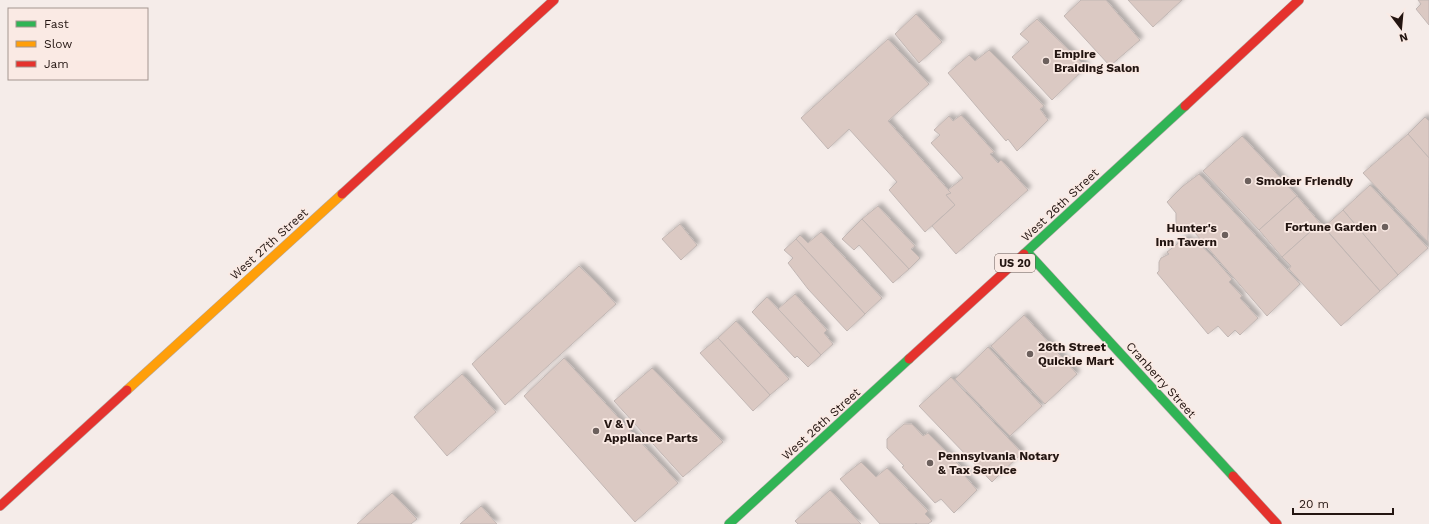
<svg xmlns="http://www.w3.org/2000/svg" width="1429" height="524" font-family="'Work Sans',sans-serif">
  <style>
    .building { fill: #dbc9c3; stroke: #c2b7b4; filter: url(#shadow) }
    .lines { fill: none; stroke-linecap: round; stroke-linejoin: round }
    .fast-casing { stroke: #b2a8a5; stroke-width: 10 }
    .slow-casing { stroke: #b2a8a5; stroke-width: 10 }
    .jam-casing { stroke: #b2a8a5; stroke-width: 10 }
    .fast { stroke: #30b455; stroke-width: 9 }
    .slow { stroke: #ff9f0a; stroke-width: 9 }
    .jam { stroke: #e5322d; stroke-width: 9 }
    .poi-dot { fill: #6c605d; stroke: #faeae4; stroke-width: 1.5 }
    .labels { text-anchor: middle; stroke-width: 3.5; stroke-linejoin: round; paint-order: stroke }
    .shield { fill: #faeae4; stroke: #645550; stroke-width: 1 }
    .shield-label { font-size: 11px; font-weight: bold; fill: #231511 }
    .poi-label { font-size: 12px; font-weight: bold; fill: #231511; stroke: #faeae4; text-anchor: start }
    .street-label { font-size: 12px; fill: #231511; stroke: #faeae4 }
  </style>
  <defs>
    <filter id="shadow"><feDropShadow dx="3.5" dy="-3.5" stdDeviation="2" flood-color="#0004"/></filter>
  </defs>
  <rect width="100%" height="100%" fill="#f5ece9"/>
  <!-- building -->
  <g class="building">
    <polygon points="1081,0 1106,0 1140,40 1110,66 1064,16"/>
    <polygon points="1128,0 1182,0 1153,27"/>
    <polygon points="1418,0 1429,0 1429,25 1416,9 1421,4"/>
    <polygon points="916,14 942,42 919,63 895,34"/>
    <polygon points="1037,19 1086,67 1052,100 1012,57 1029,42 1020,34"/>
    <polygon points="888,39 929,84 888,121 951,193 946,195 955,205 925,232 889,190 897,182 849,129 828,149 801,118"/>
    <polygon points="989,50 1044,106 1040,109 1048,120 1017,151 1008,139 1006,141 948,73 969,55 975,61"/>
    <polygon points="961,115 994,152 990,154 998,163 1001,160 1028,190 956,254 932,226 955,205 946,195 951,193 948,190 963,178 931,143 940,135 934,130 949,116 953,121"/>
    <polygon points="1425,117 1429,121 1429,158 1408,134"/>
    <polygon points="1408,134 1429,158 1428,242 1363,173"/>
    <polygon points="1242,136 1297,196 1259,230 1203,171"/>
    <polygon points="1199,174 1300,284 1267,316 1188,225 1176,225 1176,213 1167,202 1183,186"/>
    <polygon points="1370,185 1428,248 1398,275 1343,210"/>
    <polygon points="1297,196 1320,223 1282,257 1259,230"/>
    <polygon points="878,206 915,246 911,249 920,258 909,269 862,219"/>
    <polygon points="1343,210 1398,275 1380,291 1324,227"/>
    <polygon points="862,219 909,269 893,283 859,245 854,250 842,239"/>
    <polygon points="1320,223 1380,291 1341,326 1289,269 1291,266 1282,257"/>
    <polygon points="680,224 697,245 681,260 662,239"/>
    <polygon points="821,232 882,298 865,314 796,239 800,235 808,243"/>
    <polygon points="1186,237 1191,243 1195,240 1213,257 1232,279 1229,282 1242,296 1240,298 1258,318 1240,335 1235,330 1228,337 1218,326 1208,334 1157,273 1159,271 1159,262 1161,258 1169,254 1167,252"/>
    <polygon points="796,239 865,314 847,331 808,289 788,263 793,258 784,250"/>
    <polygon points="579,266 597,283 616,304 505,405 472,364"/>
    <polygon points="795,294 827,330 824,333 833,344 821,355 778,309"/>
    <polygon points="767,297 821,355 808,367 797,356 795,358 752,312"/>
    <polygon points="1024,315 1077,374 1045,404 991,346"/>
    <polygon points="736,321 789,379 770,395 718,338"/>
    <polygon points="718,338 770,395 753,411 700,353"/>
    <polygon points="988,347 1042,406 1010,436 955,379"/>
    <polygon points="564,358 678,483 635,522 524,396"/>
    <polygon points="652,368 723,442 683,477 614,401"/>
    <polygon points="462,374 496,412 447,456 414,417"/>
    <polygon points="951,377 1022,453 992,482 919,406"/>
    <polygon points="904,424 912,424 923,436 928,433 968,474 965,476 977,490 954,513 941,499 935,503 902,467 904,466 887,448 887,439"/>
    <polygon points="861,462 876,477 887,468 928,511 925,514 932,521 928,524 917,524 916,523 915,524 880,524 840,479"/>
    <polygon points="830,490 861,524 798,524 795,521"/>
    <polygon points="392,493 417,519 411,524 357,524"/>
    <polygon points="481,506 497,524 460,524"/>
  </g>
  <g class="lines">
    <defs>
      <g id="fast">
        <polyline points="1027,252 1233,476"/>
        <polyline points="1024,254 1185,106"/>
        <polyline points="729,524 909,359"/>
      </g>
      <polyline id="slow" points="127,390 342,194"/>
      <g id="jam">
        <polyline points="1185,106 1299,0"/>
        <polyline points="342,194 554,0"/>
        <polyline points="909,359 1024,254"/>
        <polyline points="1233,476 1277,524"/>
        <polyline points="0,506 127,390"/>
      </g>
    </defs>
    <!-- fast casing -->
    <use href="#fast" class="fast-casing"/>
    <!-- slow casing -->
    <use href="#slow" class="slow-casing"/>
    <!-- jam casing -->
    <use href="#jam" class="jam-casing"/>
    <!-- fast -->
    <use href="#fast" class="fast"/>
    <!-- slow -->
    <use href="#slow" class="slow"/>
    <!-- jam -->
    <use href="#jam" class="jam"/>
  </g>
  <!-- markers -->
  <g class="poi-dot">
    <circle cx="1046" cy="61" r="4"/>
    <circle cx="1248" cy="181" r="4"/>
    <circle cx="1385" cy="227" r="4"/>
    <circle cx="1225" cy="235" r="4"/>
    <circle cx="1030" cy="354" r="4"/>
    <circle cx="596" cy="431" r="4"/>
    <circle cx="930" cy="463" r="4"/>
  </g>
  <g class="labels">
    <!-- shield labels -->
    <rect class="shield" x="995" y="254" width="40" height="18" rx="3"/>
    <g class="shield-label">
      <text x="1015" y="267">US 20</text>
    </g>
    <!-- poi labels -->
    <g class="poi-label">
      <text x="1054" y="58">Empire<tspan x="1054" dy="14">Braiding Salon</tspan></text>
      <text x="1256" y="185">Smoker Friendly</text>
      <text x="1377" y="231" text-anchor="end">Fortune Garden</text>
      <text x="1217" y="232" text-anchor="end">Hunter's<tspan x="1217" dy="14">Inn Tavern</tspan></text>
      <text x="1038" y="351">26th Street<tspan x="1038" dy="14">Quickie Mart</tspan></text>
      <text x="604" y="428">V &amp; V<tspan x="604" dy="14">Appliance Parts</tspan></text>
      <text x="938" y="460">Pennsylvania Notary<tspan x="938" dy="14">&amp; Tax Service</tspan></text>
    </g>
    <!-- street labels -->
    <g class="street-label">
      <text transform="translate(1060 205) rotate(-43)" y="4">West 26th Street</text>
      <text transform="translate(269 244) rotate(-42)" y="4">West 27th Street</text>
      <text transform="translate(1161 380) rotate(48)" y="4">Cranberry Street</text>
      <text transform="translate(821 424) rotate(-42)" y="4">West 26th Street</text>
    </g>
  </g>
  <!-- legend -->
  <rect x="8" y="8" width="140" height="72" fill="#faeae4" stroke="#a49590"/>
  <rect x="16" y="21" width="20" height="6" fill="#30b455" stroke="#a49590"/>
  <text x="44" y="28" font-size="12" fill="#231511">Fast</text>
  <rect x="16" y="41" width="20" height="6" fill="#ff9f0a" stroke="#a49590"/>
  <text x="44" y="48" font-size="12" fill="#231511">Slow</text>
  <rect x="16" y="61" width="20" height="6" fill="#e5322d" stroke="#a49590"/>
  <text x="44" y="68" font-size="12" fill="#231511">Jam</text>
  <!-- north arrow -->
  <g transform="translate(1401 28) rotate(164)" stroke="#faeae4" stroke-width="3" paint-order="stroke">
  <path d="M0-3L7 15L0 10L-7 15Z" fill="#231511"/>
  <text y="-6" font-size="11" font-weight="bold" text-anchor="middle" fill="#231511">N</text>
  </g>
  <!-- scale -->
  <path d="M1293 508v6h100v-6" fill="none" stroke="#231511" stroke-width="2"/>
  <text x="1299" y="508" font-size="12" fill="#231511" stroke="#faeae4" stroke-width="3" paint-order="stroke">20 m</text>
</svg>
